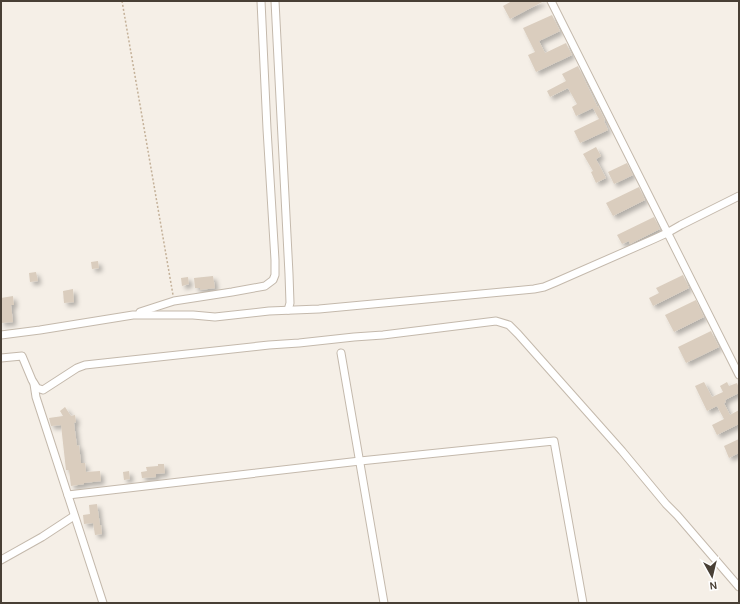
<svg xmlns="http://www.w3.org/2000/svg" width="740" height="604" font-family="Karla,sans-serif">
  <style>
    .building { fill: #dacdbe; filter: url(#shadow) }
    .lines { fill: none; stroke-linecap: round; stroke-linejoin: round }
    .street-casing { stroke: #c4b9ac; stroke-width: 9 }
    .path { stroke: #c4b199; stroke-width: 1.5; stroke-dasharray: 2 2; stroke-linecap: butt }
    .street { stroke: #fff; stroke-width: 7 }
  </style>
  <defs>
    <filter id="shadow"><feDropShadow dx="3.5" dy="3.5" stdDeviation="2" flood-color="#0004"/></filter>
  </defs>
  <rect width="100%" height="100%" fill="#f5efe7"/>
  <!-- building -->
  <g class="building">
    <polygon points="512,1 544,1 510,19 503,6"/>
    <polygon points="552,15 560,31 539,41 545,53 566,43 572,55 536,72 528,55 535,52 523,28"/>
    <polygon points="578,66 597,106 576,116 572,107 577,104 568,88 550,97 547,91 566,81 562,74"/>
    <polygon points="598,106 605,120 604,121 608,130 580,143 574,131 599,119 593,108"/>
    <polygon points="596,147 601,156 596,159 606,178 596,183 591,172 593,171 583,154"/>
    <polygon points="627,163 633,175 614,184 608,172"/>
    <polygon points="639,187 645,200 613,216 606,203"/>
    <polygon points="654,217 660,229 630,244 629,241 622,244 617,235"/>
    <polygon points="98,261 99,268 92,269 91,262"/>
    <polygon points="36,272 38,281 30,282 29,273"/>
    <polygon points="683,275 689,288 653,306 649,298 659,293 656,288"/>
    <polygon points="213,276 215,288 200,290 200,288 195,288 194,278"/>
    <polygon points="188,277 189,284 182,286 181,278"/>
    <polygon points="73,289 74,302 64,303 63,291"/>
    <polygon points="13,296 14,305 11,305 13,322 1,323 1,298"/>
    <polygon points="696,300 704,317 674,332 665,315"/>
    <polygon points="711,331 719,347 686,363 678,347"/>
    <polygon points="704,382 712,397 723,392 720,386 727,382 729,386 737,383 739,388 739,393 725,400 726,402 724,403 730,415 739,410 739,424 717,435 712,425 724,419 717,406 707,411 695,386"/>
    <polygon points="65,407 71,416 75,415 76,422 74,423 77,446 79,445 81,463 85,463 86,472 100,471 101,481 84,483 84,484 71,486 69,470 66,470 61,425 51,426 49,418 63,416 60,411"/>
    <polygon points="739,439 739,453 729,458 724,446"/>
    <polygon points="158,464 164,464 165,473 156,474 156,477 142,478 141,472 147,471 146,467 158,466"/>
    <polygon points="129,471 130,479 124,480 123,472"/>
    <polygon points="97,504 100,525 101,525 102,534 95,535 93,523 84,524 83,515 90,514 89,505"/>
  </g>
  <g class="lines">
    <defs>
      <g id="street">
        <polyline points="275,1 289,274 290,303 288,310"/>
        <polyline points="551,1 739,375"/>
        <polyline points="140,312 174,301 232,292 265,286 273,280 275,275 275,260 267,129 261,1"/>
        <polyline points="1,335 40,330 133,315 193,315 215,317 269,311 319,309 534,289 544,287 556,282 654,239 667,233 681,225 739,196"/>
        <polyline points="341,353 384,603"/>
        <polyline points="1,358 22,356 32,380 37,388 43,390 77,368 85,365 269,345 299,343 354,337 383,335 496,321 509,325 518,334 622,451 666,504 677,515 739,587"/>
        <polyline points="34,384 36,397 103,603"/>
        <polyline points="68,495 360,461 554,441 583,603"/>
        <polyline points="1,560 42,537 74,516"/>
      </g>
    </defs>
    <!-- street casing -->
    <use href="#street" class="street-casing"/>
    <!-- path -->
    <polyline class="path" points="122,1 173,295"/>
    <!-- street -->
    <use href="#street" class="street"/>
  </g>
  <!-- border -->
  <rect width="740" height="604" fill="none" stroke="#483f35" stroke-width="4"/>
  <!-- north arrow -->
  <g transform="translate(712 576) rotate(172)" stroke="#ffffff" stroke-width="3" paint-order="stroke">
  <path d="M0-3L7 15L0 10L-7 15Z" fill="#483f35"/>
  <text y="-6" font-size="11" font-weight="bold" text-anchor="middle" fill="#483f35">N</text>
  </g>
</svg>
